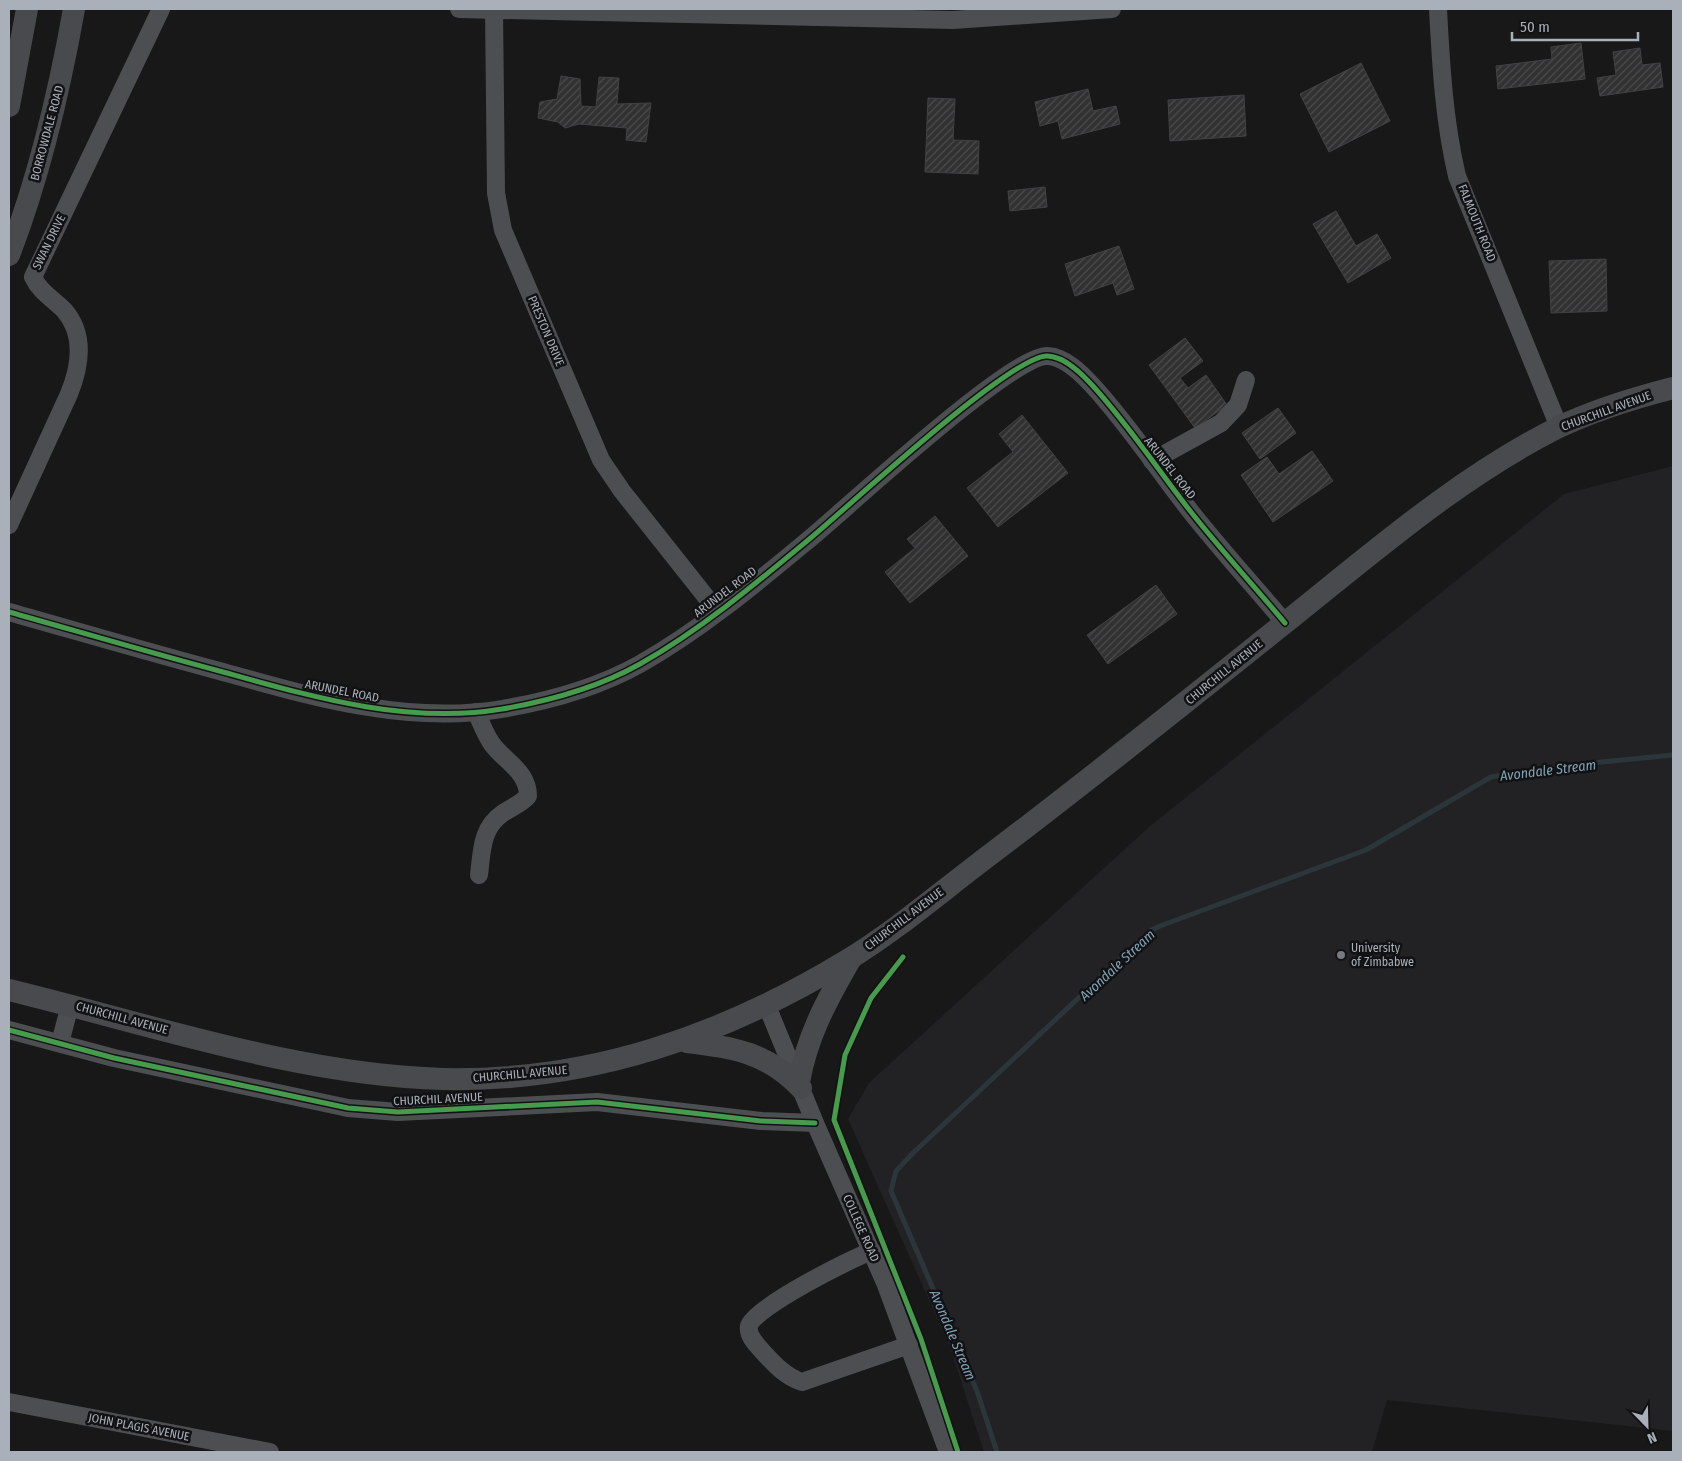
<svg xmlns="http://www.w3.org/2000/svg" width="1682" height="1461" font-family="'Fira Sans Condensed',sans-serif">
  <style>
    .built { fill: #222224 }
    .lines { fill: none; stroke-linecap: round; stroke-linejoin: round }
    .stream { stroke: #2b363b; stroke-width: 5 }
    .building { fill: url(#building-hatch); stroke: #404244 }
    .minor { stroke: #4c4e51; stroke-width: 18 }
    .major { stroke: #494a4d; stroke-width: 22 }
    .cycleway-casing { stroke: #121214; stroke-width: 8 }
    .cycleway { stroke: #469c4c; stroke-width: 5 }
    .poi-dot { fill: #767b81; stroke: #121214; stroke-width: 2 }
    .labels { text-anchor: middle; stroke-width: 5; stroke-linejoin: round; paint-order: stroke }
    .street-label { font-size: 12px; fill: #a9b0b9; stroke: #121214 }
    .poi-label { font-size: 12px; fill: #a9b0b9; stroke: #121214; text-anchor: start }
    .water-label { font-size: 14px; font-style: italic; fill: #80a4b5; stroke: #121214 }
  </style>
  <defs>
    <pattern id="building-hatch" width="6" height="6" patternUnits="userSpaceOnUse" patternTransform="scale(1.25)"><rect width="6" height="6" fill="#313132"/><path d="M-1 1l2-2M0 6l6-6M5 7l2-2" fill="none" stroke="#4c4c4e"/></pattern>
  </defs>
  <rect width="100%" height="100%" fill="#181818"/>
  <!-- built -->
  <polygon class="built" points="1673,466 1673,1431 1387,1400 1372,1452 984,1452 950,1347 848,1119 869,1083 1149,827 1564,494"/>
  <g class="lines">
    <!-- stream -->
    <polyline class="stream" points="997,1452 977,1391 891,1191 896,1171 913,1153 1150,931 1160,926 1366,850 1491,777 1571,765 1673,755"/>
  </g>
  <!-- building -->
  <g class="building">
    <polygon points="1581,43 1585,79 1498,89 1496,66 1552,59 1551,47"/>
    <polygon points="1640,48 1642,65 1660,63 1663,87 1600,96 1597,78 1616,75 1613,52"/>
    <polygon points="1361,63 1390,121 1329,152 1300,94"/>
    <polygon points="561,76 580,79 581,106 596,107 599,77 619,78 617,104 651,103 646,142 626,140 627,128 579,124 565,128 558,122 538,118 540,102 557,99"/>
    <polygon points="1088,89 1093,111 1116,106 1120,124 1062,139 1058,121 1040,126 1035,102"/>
    <polygon points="1244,95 1246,136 1170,141 1168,100"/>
    <polygon points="928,98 955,99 953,140 979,141 978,174 925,172"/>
    <polygon points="1045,187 1047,207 1010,211 1008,191"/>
    <polygon points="1336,211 1356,246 1377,234 1391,258 1348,283 1313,224"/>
    <polygon points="1119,246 1134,289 1117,295 1113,283 1075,296 1065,264"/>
    <polygon points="1606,259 1607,311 1551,313 1549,261"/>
    <polygon points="1185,338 1203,361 1180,378 1188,388 1206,375 1227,405 1195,428 1149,365"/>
    <polygon points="1278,408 1296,433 1260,459 1242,433"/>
    <polygon points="1022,415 1068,473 998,527 967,488 1013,452 999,434"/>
    <polygon points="1312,451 1333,481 1273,522 1241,475 1267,457 1279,474"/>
    <polygon points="935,516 968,556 910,603 885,572 915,548 907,539"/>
    <polygon points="1156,585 1177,614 1108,664 1087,635"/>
  </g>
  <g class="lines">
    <!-- minor -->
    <g class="minor">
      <polyline points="459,9 953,20 1112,9"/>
      <polyline points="494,9 496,193 503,230 601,460 622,491 718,612"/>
      <path d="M1438,9c3,56 6,112 19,167l102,251"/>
      <polyline points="1152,461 1221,423 1238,405 1246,380"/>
      <path d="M9,525l60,-131c11,-27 17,-59 -5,-84 -12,-12 -24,-18 -31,-33l128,-268"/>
      <path d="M9,612c71,20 142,41 214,60 90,25 185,53 279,37 47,-8 97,-22 138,-45 60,-34 114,-79 167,-123 37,-30 206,-188 241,-185 17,1 33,17 44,29 36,39 66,85 99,127 30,38 63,74 94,111"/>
      <path d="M476,712c5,10 9,22 16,32 13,18 36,27 36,52 -7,8 -16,11 -25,17 -22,15 -21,38 -24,62"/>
      <polyline points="767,1006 815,1123 886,1285 948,1452"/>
      <polyline points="9,1030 114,1058 348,1108 398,1112 597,1102 761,1121 815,1123"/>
      <polyline points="60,1043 70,1005"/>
      <path d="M872,1251c-20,7 -119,57 -123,75 -2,10 8,19 14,26 11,12 23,25 39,30l107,-37"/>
      <polyline points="9,1402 270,1452"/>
    </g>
    <!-- major -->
    <g class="major">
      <polyline points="9,106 27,9"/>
      <path d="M9,255c31,-80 50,-162 65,-246"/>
      <path d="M9,990c140,34 289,85 434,89 147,3 279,-43 403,-118 51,-31 97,-71 145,-107 98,-74 194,-151 290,-228 88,-70 175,-147 276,-198 37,-18 77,-30 116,-40"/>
      <path d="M687,1042c48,6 79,10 114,46"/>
      <path d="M799,1082c8,-46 28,-82 51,-122"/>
    </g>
    <defs>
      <g id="cycleway">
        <path d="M9,612c71,20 142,41 214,60 90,25 185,53 279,37 47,-8 97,-22 138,-45 60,-34 114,-79 167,-123 37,-30 206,-188 241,-185 17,1 33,17 44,29 36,39 66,85 99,127 30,38 63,74 94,111"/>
        <polyline points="903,957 871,998 845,1055 834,1120 921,1339 958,1452"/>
        <polyline points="9,1030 114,1058 348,1108 398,1112 597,1102 761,1121 815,1123"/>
      </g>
    </defs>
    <!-- cycleway casing -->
    <use href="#cycleway" class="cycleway-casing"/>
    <!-- cycleway -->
    <use href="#cycleway" class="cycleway"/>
  </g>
  <!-- markers -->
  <circle class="poi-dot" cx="1341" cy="955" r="5"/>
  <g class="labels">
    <!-- street labels -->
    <g class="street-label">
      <text transform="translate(47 133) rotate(-75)" y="4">BORROWDALE ROAD</text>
      <text transform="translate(1477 223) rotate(68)" y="4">FALMOUTH ROAD</text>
      <text transform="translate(49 242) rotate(-64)" y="4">SWAN DRIVE</text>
      <text transform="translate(546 331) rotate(67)" y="4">PRESTON DRIVE</text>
      <text transform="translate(1606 411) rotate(-20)" y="4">CHURCHILL AVENUE</text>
      <text transform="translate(1170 468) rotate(52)" y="4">ARUNDEL ROAD</text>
      <text transform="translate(725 592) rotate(-37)" y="4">ARUNDEL ROAD</text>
      <text transform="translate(1224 672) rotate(-39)" y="4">CHURCHILL AVENUE</text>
      <text transform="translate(342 691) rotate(11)" y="4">ARUNDEL ROAD</text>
      <text transform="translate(904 919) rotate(-37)" y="4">CHURCHILL AVENUE</text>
      <text transform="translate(122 1018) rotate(15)" y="4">CHURCHILL AVENUE</text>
      <text transform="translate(520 1074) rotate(-5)" y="4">CHURCHILL AVENUE</text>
      <text transform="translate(438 1099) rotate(-3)" y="4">CHURCHIL AVENUE</text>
      <text transform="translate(861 1228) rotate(66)" y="4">COLLEGE ROAD</text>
      <text transform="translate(139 1427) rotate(11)" y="4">JOHN PLAGIS AVENUE</text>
    </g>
    <!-- poi labels -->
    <g class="poi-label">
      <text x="1351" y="952">University<tspan x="1351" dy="14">of Zimbabwe</tspan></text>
    </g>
    <!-- water labels -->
    <g class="water-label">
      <text transform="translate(1548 770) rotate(-7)" y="5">Avondale Stream</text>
      <text transform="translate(1117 965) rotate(-43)" y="5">Avondale Stream</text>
      <text transform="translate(953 1335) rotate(67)" y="5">Avondale Stream</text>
    </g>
  </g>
  <!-- border -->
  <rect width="1682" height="1461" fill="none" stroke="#a9b0b9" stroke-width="20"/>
  <!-- north arrow -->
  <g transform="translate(1647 1426) rotate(157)" stroke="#121214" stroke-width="4" paint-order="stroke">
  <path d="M0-4L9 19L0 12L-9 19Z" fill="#a9b0b9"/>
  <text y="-8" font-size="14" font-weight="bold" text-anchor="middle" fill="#a9b0b9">N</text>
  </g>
  <!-- scale -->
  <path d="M1512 32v8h126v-8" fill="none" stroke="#a9b0b9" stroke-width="2.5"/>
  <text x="1520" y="32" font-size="15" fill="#a9b0b9" stroke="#121214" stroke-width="4" paint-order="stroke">50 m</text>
</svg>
